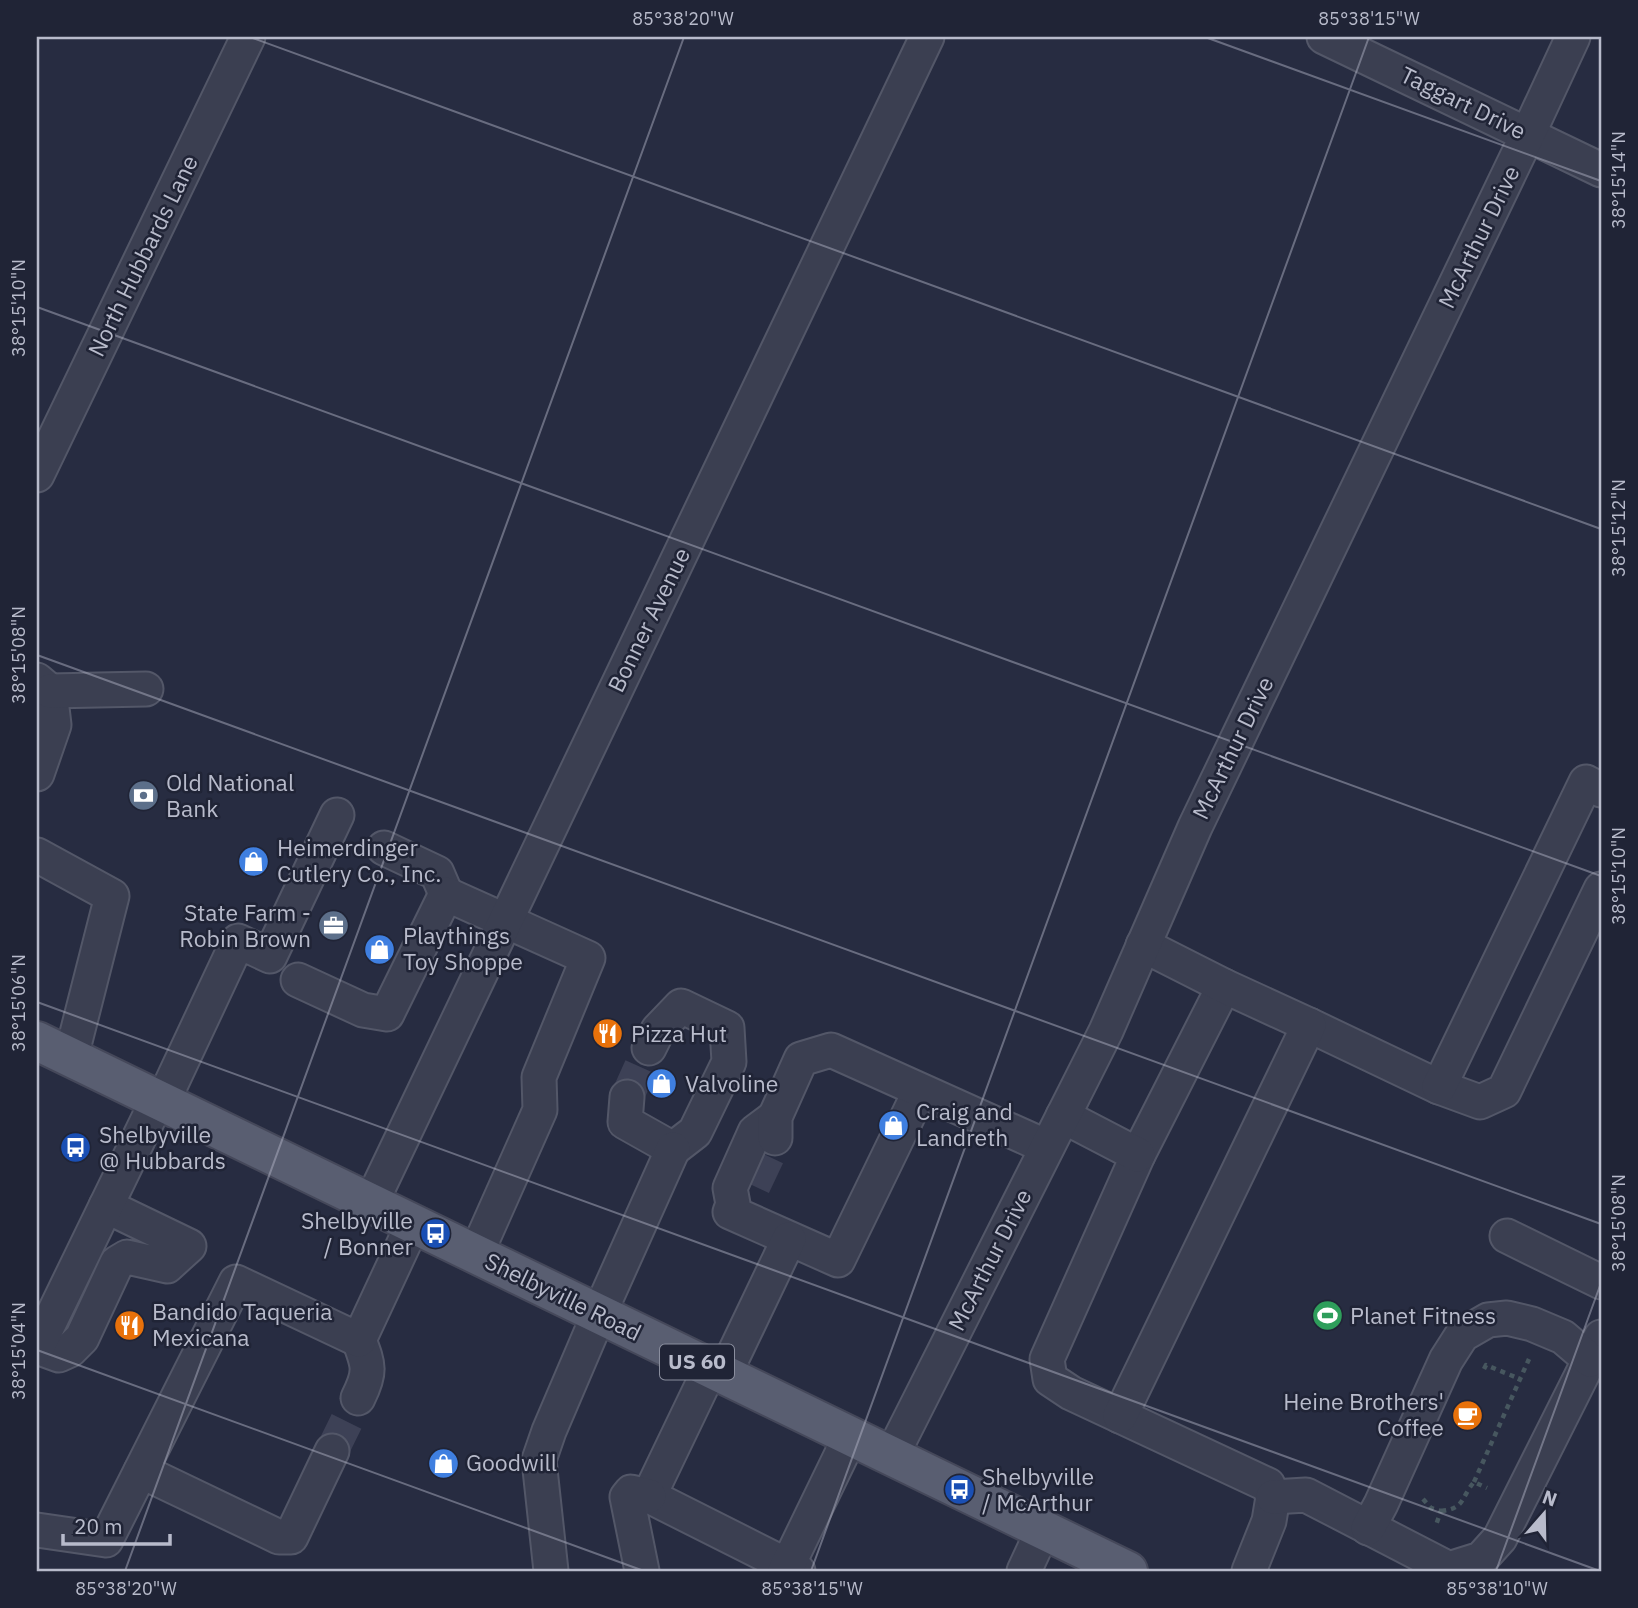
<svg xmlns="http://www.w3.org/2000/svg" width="1638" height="1608" font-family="'IBM Plex Sans',sans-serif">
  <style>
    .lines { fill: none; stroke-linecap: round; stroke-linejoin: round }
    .minor-tunnel { stroke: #3d4156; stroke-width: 33; stroke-dasharray: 33 17; stroke-linecap: butt }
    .minor-casing { stroke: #535768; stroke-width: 37 }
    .major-casing { stroke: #45485a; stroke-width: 42 }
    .path { stroke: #47575f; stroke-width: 4.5; stroke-dasharray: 5 5; stroke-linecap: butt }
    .minor { stroke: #3b3f51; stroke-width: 33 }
    .major { stroke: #595e71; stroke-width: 38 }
    .ticks { fill: none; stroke: #b8bbcb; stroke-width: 2; stroke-opacity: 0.45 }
    .labels { text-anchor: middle; stroke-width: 5; stroke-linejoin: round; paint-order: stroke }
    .shield { fill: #202436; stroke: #8a8e9e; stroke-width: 2 }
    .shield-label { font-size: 21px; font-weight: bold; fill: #b8bbcb }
    .street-label { font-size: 23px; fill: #b8bbcb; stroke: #202436 }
    .poi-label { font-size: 23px; fill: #b8bbcb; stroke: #202436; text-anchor: start }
    .neatline { fill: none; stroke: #b8bbcb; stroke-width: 2.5 }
    .ticks-label { font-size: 18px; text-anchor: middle; fill: #b8bbcb }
  </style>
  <rect width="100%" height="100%" fill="#272c41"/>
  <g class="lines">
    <!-- minor-tunnel -->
    <g class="minor-tunnel">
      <polyline points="627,1097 649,1048"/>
      <polyline points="754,1186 771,1150"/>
      <polyline points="332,1451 358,1398"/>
    </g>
    <defs>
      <g id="minor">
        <polyline points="1324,37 1601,170"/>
        <polyline points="37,475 248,37"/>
        <polyline points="37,680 50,691 54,725 37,774"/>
        <polyline points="50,691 146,689"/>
        <polyline points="384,848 437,873 446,894"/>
        <polyline points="37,855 112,896 71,1057"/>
        <polyline points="298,980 363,1010 387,1014 446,894 588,958 539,1077 540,1110 476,1254"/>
        <polyline points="1224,986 1138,1155 1047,1359 1050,1379 1071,1393 1268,1485 1273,1497 1269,1521 1249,1571"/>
        <polyline points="1309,1025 1439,1087 1480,1102 1504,1091 1601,889"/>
        <polyline points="1439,1087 1586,782 1601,790"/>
        <polyline points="627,1097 625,1122 673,1149 695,1132 729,1062 727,1028 681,1006 658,1030 649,1048"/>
        <polyline points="163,1101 238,941 270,956 337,815"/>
        <polyline points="1063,1116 1138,1155"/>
        <polyline points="775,1117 755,1132 730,1188 733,1204 730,1212 838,1260 920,1091"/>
        <polyline points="775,1138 775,1117 801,1059 831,1050 1047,1147"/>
        <polyline points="371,1203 927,37"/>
        <polyline points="1507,1236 1601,1282"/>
        <polyline points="37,1347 59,1355 70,1350 82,1338 117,1263 127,1257 167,1266 189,1246 106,1206"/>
        <polyline points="37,1348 158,1099"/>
        <polyline points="710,1369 649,1496 798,1571"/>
        <polyline points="724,1375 789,1239"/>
        <path d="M358,1398c13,-26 11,-32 1,-58"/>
        <polyline points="1120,1416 1309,1025 1224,986 1143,945"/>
        <polyline points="891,1457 1106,1031 1195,827 1528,134 1573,37"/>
        <polyline points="141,1471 279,1537 291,1537 332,1451"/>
        <polyline points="1273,1497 1306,1495 1449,1569 1481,1559 1500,1538 1601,1337"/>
        <polyline points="1368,1528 1381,1504 1446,1360 1462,1335 1488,1320 1507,1318 1532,1324 1563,1337 1590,1360"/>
        <polyline points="37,1530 106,1540 236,1282 359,1340 413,1224"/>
        <polyline points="551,1571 539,1460 549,1431 599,1314 673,1149"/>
        <polyline points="642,1571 627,1497 631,1492 649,1496"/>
        <polyline points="785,1571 850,1437"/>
        <polyline points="1024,1571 1043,1530"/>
      </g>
      <polyline id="major" points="37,1041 1128,1571"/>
    </defs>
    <!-- minor casing -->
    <use href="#minor" class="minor-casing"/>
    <!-- major casing -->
    <use href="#major" class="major-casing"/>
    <!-- path -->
    <g class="path">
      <polyline points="1484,1369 1486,1365 1520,1379"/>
      <polyline points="1474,1482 1529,1359"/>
      <polyline points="1423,1499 1431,1508 1441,1511 1436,1525"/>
      <path d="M1441,1511c24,-2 20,-14 33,-29l13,6"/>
    </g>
    <!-- minor -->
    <use href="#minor" class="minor"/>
    <!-- major -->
    <use href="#major" class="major"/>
  </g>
  <!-- ticks -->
  <path class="ticks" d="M250,37l1351,492M1205,37l396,144M37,307l1564,569M37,655l1564,569M37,1002l1563,569M37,1350l607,221M125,1571l559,-1534M811,1571l558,-1534M1496,1571l105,-288"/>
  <!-- icons -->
  <defs>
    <symbol id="bank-disc" viewBox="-11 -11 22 22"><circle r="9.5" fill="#5c6f8a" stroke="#202436"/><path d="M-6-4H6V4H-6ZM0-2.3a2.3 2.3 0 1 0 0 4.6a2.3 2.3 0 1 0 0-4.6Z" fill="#fff"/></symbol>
    <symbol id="shop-disc" viewBox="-11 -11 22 22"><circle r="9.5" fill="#3f7fe0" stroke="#202436"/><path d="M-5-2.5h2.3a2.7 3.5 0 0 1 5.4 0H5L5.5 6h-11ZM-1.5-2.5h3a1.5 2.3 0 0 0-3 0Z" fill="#fff"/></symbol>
    <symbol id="office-disc" viewBox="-11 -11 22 22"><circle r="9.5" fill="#5c6f8a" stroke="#202436"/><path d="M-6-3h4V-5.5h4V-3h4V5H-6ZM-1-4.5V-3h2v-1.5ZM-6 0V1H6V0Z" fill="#fff"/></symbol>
    <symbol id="restaurant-disc" viewBox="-11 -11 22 22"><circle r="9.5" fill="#e8710a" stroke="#202436"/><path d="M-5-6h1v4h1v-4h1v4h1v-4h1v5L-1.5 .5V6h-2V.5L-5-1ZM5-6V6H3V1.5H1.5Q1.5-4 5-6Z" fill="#fff"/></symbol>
    <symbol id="bus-disc" viewBox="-11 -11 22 22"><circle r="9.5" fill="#1a4fb4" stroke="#202436"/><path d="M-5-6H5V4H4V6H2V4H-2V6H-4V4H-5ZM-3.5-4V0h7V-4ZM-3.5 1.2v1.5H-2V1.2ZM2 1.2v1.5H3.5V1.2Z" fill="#fff"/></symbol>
    <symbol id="stadium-disc" viewBox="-11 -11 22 22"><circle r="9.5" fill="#2e9e5b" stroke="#202436"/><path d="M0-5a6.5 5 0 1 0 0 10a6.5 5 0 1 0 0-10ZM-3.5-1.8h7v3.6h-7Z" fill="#fff"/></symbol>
    <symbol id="cafe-disc" viewBox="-11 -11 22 22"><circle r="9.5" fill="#e8710a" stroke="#202436"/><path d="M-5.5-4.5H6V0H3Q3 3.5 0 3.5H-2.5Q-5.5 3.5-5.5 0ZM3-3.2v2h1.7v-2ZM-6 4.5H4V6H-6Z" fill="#fff"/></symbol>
  </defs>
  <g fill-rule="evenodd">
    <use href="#bank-disc" x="126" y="778" width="35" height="35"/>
    <use href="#shop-disc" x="236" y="844" width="35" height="35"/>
    <use href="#office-disc" x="316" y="908" width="35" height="35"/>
    <use href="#shop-disc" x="362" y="932" width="35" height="35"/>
    <use href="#restaurant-disc" x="590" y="1016" width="35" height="35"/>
    <use href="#shop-disc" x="644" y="1066" width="35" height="35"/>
    <use href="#shop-disc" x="876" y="1108" width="35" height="35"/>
    <use href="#bus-disc" x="58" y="1130" width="35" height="35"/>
    <use href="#bus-disc" x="418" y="1216" width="35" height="35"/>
    <use href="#stadium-disc" x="1310" y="1298" width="35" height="35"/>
    <use href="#restaurant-disc" x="112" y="1308" width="35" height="35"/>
    <use href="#cafe-disc" x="1450" y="1398" width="35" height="35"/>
    <use href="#shop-disc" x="426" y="1446" width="35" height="35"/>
    <use href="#bus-disc" x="942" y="1472" width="35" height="35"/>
  </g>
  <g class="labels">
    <!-- shield labels -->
    <rect class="shield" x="660" y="1344.5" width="74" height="35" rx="5"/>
    <g class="shield-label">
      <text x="697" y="1369">US 60</text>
    </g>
    <!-- street labels -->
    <g class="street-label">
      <text transform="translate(1463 103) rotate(26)" y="8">Taggart Drive</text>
      <text transform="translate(1479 237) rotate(-64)" y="8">McArthur Drive</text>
      <text transform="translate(143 256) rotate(-64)" y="8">North Hubbards Lane</text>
      <text transform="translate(649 620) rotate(-64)" y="8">Bonner Avenue</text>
      <text transform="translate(1233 748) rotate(-64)" y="8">McArthur Drive</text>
      <text transform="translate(990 1260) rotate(-63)" y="8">McArthur Drive</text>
      <text transform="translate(563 1297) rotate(26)" y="8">Shelbyville Road</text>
    </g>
    <!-- poi labels -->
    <g class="poi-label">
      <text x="166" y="791">Old National<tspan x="166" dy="26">Bank</tspan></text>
      <text x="277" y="856">Heimerdinger<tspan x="277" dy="26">Cutlery Co., Inc.</tspan></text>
      <text x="311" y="921" text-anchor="end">State Farm -<tspan x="311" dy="26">Robin Brown</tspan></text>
      <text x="403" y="944">Playthings<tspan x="403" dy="26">Toy Shoppe</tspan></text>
      <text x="631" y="1042">Pizza Hut</text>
      <text x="685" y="1092">Valvoline</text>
      <text x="916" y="1120">Craig and<tspan x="916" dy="26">Landreth</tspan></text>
      <text x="99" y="1143">Shelbyville<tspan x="99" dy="26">@ Hubbards</tspan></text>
      <text x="413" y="1229" text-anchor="end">Shelbyville<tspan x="413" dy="26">/ Bonner</tspan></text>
      <text x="152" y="1320">Bandido Taqueria<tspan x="152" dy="26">Mexicana</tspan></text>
      <text x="1350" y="1324">Planet Fitness</text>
      <text x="1444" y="1410" text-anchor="end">Heine Brothers'<tspan x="1444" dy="26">Coffee</tspan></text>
      <text x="466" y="1471">Goodwill</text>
      <text x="982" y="1485">Shelbyville<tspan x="982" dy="26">/ McArthur</tspan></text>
    </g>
  </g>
  <!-- border -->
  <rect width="1638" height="1608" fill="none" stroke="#202436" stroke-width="77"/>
  <!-- north arrow -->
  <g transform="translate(1544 1514) rotate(20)" stroke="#202436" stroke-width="5" paint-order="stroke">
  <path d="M0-5L12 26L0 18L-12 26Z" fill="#b8bbcb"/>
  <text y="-10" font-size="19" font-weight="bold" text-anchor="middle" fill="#b8bbcb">N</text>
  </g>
  <!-- scale -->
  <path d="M63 1534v10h107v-10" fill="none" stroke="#b8bbcb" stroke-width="3.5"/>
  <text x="74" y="1534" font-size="21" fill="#b8bbcb" stroke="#202436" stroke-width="5" paint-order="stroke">20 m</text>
  <rect x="38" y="38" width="1562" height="1532" class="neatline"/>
  <g class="ticks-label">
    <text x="683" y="25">85°38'20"W</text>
    <text x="1369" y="25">85°38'15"W</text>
    <text transform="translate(1619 180) rotate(-90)" y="6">38°15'14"N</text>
    <text transform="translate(19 308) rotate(-90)" y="6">38°15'10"N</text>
    <text transform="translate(1619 528) rotate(-90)" y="6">38°15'12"N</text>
    <text transform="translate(19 655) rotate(-90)" y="6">38°15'08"N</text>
    <text transform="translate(1619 876) rotate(-90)" y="6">38°15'10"N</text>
    <text transform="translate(19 1003) rotate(-90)" y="6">38°15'06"N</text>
    <text transform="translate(1619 1223) rotate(-90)" y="6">38°15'08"N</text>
    <text transform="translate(19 1351) rotate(-90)" y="6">38°15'04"N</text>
    <text x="126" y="1595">85°38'20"W</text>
    <text x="812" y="1595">85°38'15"W</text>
    <text x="1497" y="1595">85°38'10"W</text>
  </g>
</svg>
